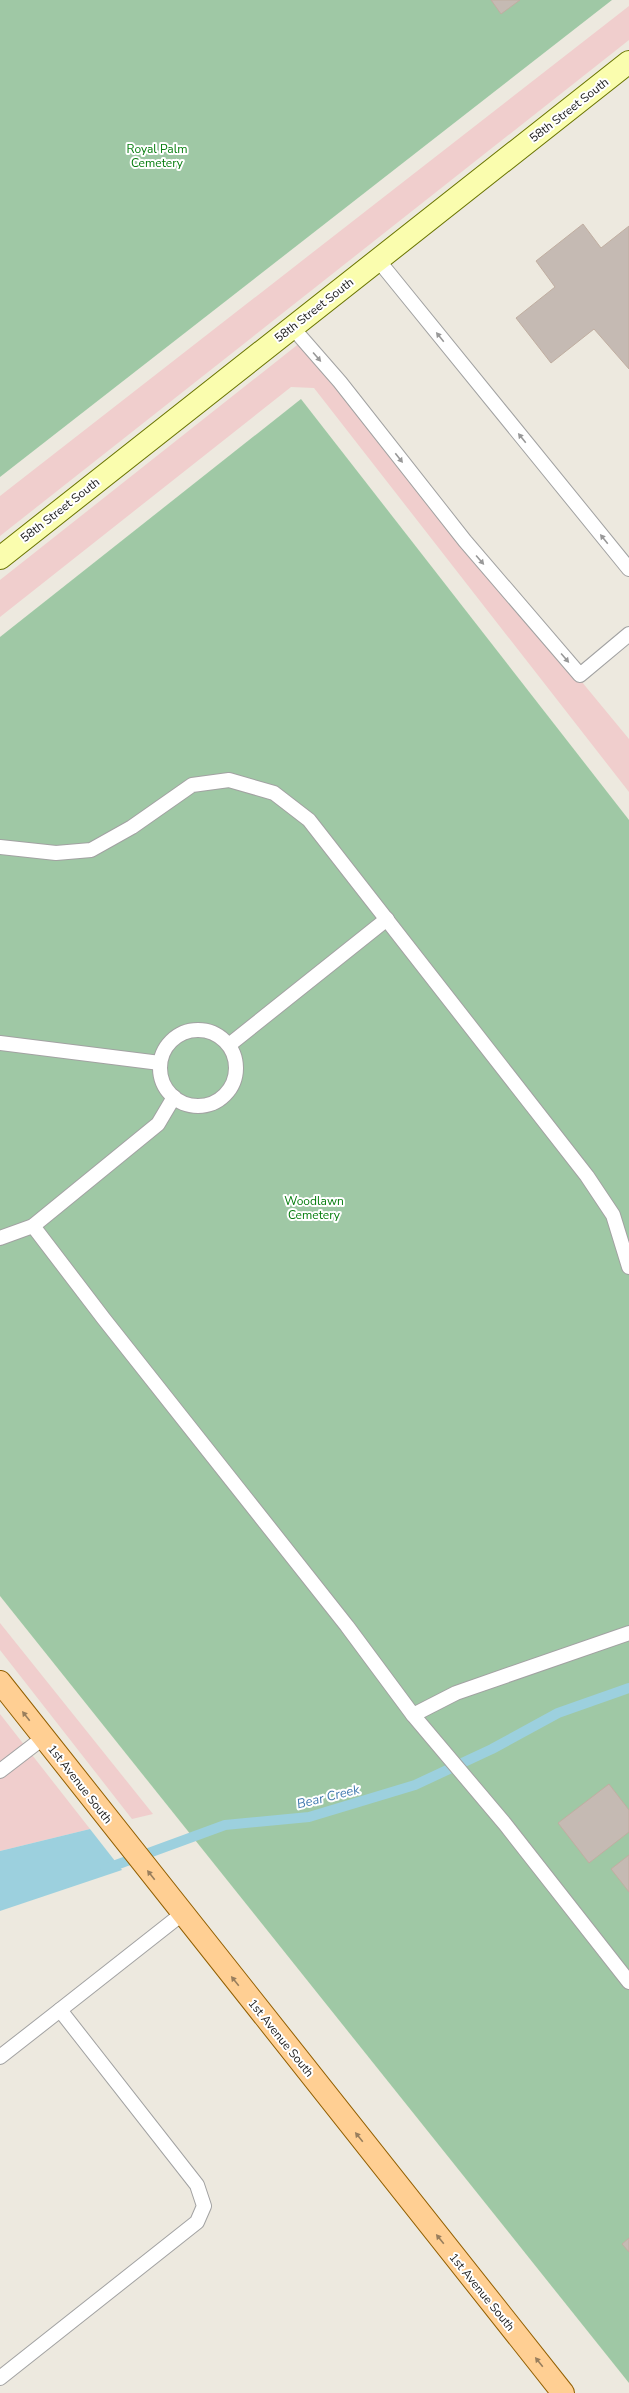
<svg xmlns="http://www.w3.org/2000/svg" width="629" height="2393" font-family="'Nunito Sans',sans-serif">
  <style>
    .commercial { fill: #f0cecd }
    .cemetery { fill: #9fc8a5 }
    .water { fill: #9cd0de }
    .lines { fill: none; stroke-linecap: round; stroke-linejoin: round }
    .stream { stroke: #9cd0de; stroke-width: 10 }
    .building { fill: #c5bab3; stroke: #c0aea1 }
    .lane-casing { stroke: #a2a2a2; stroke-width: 16 }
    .secondary-casing { stroke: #697400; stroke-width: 24 }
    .primary-casing { stroke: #925f00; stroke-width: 24 }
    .lane { stroke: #fff; stroke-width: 14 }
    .secondary { stroke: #fafdae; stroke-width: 22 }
    .primary { stroke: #ffcf93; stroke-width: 22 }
    .oneway { fill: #989898 }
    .oneway2 { fill: #987e5d }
    .labels { text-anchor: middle; stroke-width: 4; stroke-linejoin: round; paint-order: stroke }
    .street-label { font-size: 12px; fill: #1b1b1b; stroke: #fff }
    .park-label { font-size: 12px; fill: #057d0d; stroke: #fff }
    .water-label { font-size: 13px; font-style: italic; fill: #437aaf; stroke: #fff }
  </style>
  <rect width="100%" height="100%" fill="#ede9df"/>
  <!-- commercial -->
  <g class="commercial">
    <polygon points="629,6 629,40 0,536 0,496"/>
    <polygon points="301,342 629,739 629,792 314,388 291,387 0,617 0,580"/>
    <polygon points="0,1623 153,1814 132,1819 0,1650"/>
    <polygon points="0,1714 90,1829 0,1851"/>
  </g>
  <!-- cemetery -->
  <g class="cemetery">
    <polygon points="0,0 612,0 0,477"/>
    <polygon points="301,399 629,820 629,2383 0,1596 0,637"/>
  </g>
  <!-- water -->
  <polygon class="water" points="90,1829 122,1870 0,1911 0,1851"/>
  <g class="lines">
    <!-- stream -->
    <polyline class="stream" points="105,1869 225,1825 309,1817 415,1785 492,1749 558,1713 629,1688"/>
  </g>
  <!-- building -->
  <g class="building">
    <polygon points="491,0 520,0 501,14"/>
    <polygon points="583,224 601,248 629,226 629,369 594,329 551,363 516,318 555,287 536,261"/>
    <polygon points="609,1784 629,1810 629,1832 589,1863 558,1823"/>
    <polygon points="629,1855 629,1892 611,1869"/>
    <polygon points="629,2238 629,2252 622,2244"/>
  </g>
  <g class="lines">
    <defs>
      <g id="lane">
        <polyline points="378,260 629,569"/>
        <polyline points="292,327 340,382 465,541 580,675 629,634"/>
        <polyline points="0,847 56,853 91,850 132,827 192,785 229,780 274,793 309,820 587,1176 613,1215 629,1267"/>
        <circle cx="198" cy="1068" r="38"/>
        <polyline points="0,1043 160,1063"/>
        <polyline points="229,1045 387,919"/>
        <polyline points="33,1226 104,1319 347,1626 413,1715 505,1824 629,1982"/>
        <polyline points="0,1238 33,1226 158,1124 174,1097"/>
        <polyline points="413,1715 456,1693 629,1633"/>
        <polyline points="0,1771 43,1738"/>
        <polyline points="0,2057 60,2010"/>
        <polyline points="0,2378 197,2222 204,2206 197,2185 60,2010 182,1914"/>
      </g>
      <polyline id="secondary" points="0,558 629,62"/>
      <polyline id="primary" points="0,1682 563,2393"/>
    </defs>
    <!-- lane casing -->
    <use href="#lane" class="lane-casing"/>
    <!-- secondary casing -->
    <use href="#secondary" class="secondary-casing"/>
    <!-- primary casing -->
    <use href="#primary" class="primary-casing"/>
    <!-- lane -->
    <use href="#lane" class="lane"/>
    <!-- secondary -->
    <use href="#secondary" class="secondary"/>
    <!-- primary -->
    <use href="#primary" class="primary"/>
  </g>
  <!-- one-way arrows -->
  <defs><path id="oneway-solid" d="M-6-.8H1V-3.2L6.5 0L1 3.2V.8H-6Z"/></defs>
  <g class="oneway">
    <use href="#oneway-solid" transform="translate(440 337) rotate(-129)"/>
    <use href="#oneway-solid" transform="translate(317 357) rotate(49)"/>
    <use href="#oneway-solid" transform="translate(522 438) rotate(-129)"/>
    <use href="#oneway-solid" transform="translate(399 458) rotate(52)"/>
    <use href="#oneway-solid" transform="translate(604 539) rotate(-129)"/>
    <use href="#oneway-solid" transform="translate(480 560) rotate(49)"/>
    <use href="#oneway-solid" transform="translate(565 658) rotate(49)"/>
  </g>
  <g class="oneway2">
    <use href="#oneway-solid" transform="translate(26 1716) rotate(-128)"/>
    <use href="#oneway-solid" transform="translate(151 1875) rotate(-128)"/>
    <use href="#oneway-solid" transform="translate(235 1981) rotate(-129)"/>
    <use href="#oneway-solid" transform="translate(359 2137) rotate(-129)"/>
    <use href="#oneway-solid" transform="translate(440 2239) rotate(-129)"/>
    <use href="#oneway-solid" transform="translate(539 2362) rotate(-129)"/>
  </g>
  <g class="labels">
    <!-- street labels -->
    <g class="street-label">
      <text transform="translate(569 110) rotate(-38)" y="4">58th Street South</text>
      <text transform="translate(314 310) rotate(-38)" y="4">58th Street South</text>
      <text transform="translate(60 510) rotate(-38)" y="4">58th Street South</text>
      <text transform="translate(80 1784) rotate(52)" y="4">1st Avenue South</text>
      <text transform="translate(281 2038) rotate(51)" y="4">1st Avenue South</text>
      <text transform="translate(482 2292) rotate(51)" y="4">1st Avenue South</text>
    </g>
    <!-- park labels -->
    <g class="park-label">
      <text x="157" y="153">Royal Palm<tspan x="157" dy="14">Cemetery</tspan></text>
      <text x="314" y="1205">Woodlawn<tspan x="314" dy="14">Cemetery</tspan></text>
    </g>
    <!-- water labels -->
    <g class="water-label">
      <text transform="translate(328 1796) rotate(-14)" y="5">Bear Creek</text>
    </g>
  </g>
</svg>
